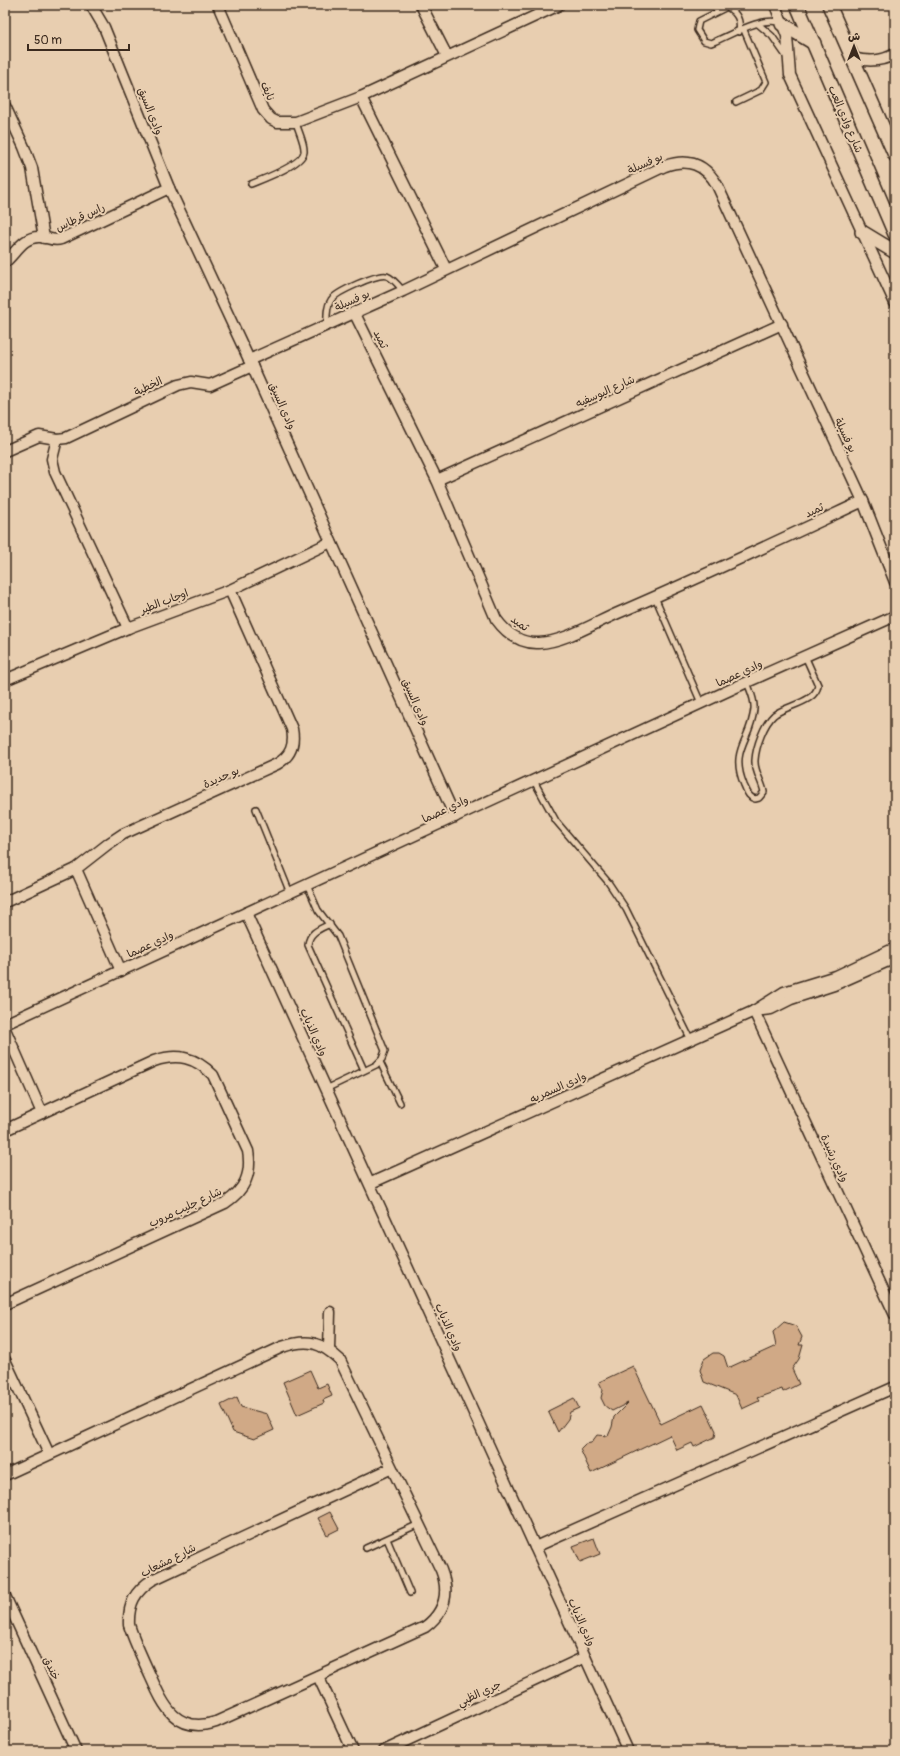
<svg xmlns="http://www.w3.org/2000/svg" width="900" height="1756" font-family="Pangolin,'Playpen Sans Arabic',sans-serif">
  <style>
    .building { fill: #d0a986; stroke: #3b2a1e }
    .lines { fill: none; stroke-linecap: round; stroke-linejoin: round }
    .service-casing { stroke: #3b2a1e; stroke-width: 8 }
    .minor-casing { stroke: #3b2a1e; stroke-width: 13 }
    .tertiary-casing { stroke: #3b2a1e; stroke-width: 16 }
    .service { stroke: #e8ceb0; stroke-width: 5 }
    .minor { stroke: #e8ceb0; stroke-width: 10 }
    .tertiary { stroke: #e8ceb0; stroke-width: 13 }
    .labels { text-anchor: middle; stroke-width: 4; stroke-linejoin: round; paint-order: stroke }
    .street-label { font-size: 11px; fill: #3b2a1e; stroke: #e8ceb0 }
  </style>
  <rect width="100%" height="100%" fill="#e8ceb0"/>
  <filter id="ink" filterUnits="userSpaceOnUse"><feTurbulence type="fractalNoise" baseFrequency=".025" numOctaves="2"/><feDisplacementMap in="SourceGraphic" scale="8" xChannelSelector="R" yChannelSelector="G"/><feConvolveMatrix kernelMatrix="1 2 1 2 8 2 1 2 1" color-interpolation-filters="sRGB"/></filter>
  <g filter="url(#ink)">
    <!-- building -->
    <g class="building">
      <polygon points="784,1322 796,1326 802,1337 799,1345 803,1345 799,1359 792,1369 799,1384 783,1392 782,1389 757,1398 759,1401 742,1409 736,1395 704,1382 700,1370 704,1359 713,1353 719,1353 724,1356 728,1368 776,1346 773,1332"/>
      <polygon points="633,1366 661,1424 703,1404 716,1431 715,1437 694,1447 692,1443 677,1450 670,1435 591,1473 580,1449 585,1444 591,1443 597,1435 608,1436 612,1427 614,1417 628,1403 612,1411 605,1406 601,1398 603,1390 599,1382"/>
      <polygon points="310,1370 318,1388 327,1384 332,1396 323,1400 324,1403 297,1415 283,1382"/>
      <polygon points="237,1397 241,1407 267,1414 274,1430 254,1439 233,1432 221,1405"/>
      <polygon points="574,1398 579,1408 570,1412 568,1419 558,1432 548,1411"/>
      <polygon points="330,1512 339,1529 327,1535 318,1518"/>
      <polygon points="594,1538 600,1554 580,1562 573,1546"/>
    </g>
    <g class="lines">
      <defs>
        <g id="service">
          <path d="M731,5l-32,16 -2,9 7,11 7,2c18,-7 52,-28 70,-20"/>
          <path d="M727,7c10,6 14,13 12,25"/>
          <polyline points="758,24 772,36 786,56"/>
          <polyline points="736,102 761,90 766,82 744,30"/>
          <path d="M251,184c12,-5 51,-19 53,-32 1,-9 -6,-21 -8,-30"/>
          <path d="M327,325c0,-8 -1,-18 4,-25 5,-8 47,-27 56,-24 6,2 12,10 16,15"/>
          <polyline points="655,597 701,703"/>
          <path d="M747,682c3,9 8,17 7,27 -3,32 -25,40 -10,76 3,6 4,12 11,14l4,-1 5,-6c-2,-11 -10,-21 -9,-32 1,-14 9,-36 19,-45 12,-10 42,-12 44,-30l-13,-29"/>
          <polyline points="534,781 556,821 608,882 626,909 691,1040"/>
          <polyline points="256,809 290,893"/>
          <polyline points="307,885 318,910 338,936 385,1051 382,1059 376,1065 326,1089"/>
          <path d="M330,924c-10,5 -21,8 -22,21l56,125"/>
          <polyline points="380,1062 400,1103"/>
          <polyline points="387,1539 410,1593"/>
          <polyline points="366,1548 419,1524"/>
        </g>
        <g id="minor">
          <polyline points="91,5 104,27 169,188 252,366 455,817"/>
          <polyline points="218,5 263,110 271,119 277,122 296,122 361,97 559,5"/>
          <polyline points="421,5 447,56"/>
          <polyline points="775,5 787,36 790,75 895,303"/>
          <path d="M853,58c15,4 28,4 42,-4"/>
          <polyline points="361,97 446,269"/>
          <polyline points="5,106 24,147 32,168 44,238"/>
          <path d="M5,262c11,-9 18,-26 35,-25 8,0 13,5 21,2l108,-51"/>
          <path d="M354,312l83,168 59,139c11,15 24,25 43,24 25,-1 56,-20 79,-30 82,-35 164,-74 245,-112"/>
          <path d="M249,360l154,-69 262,-125c23,-8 40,-2 52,19l146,316 32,81"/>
          <polyline points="57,439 52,459 55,472 128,628"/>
          <polyline points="5,451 39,436 57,439 66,438 178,385 191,382 210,385 252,366"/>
          <polyline points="437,480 782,324"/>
          <polyline points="5,680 128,628 230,590 331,542"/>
          <polyline points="76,869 121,971"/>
          <path d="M5,902l71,-33 32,-25 15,-10 154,-70c14,-8 18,-19 15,-35l-62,-139"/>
          <polyline points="246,913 628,1751"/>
          <polyline points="754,1011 895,1315"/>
          <polyline points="754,1011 771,1009 791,999 834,985 895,958"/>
          <polyline points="5,1024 747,682 895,616"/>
          <polyline points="5,1029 42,1113"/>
          <path d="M5,1130l149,-69c24,-8 41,-4 59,14l35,76c4,23 -3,39 -23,52l-220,101"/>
          <polyline points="371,1183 754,1011 784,992 836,976 895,948"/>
          <polyline points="329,1349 330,1312"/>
          <polyline points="5,1360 49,1454"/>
          <path d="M5,1475l277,-128c26,-9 39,-5 58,13l101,210c9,23 4,42 -16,57l-209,95c-41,13 -53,-18 -67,-49 -7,-16 -15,-32 -20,-48 -1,-21 6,-34 23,-45l240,-112"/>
          <polyline points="535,1547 895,1387"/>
          <polyline points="5,1596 76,1751"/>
          <polyline points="318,1676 353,1751"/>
          <polyline points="384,1751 585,1657"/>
        </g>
        <g id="tertiary">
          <polyline points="797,5 895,234"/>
          <polyline points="829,5 895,155"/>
          <polyline points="782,24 814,43"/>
          <polyline points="862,232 895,252"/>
        </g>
      </defs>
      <!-- service casing -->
      <use href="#service" class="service-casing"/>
      <!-- minor casing -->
      <use href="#minor" class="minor-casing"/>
      <!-- tertiary casing -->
      <use href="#tertiary" class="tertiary-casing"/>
      <!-- service -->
      <use href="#service" class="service"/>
      <!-- minor -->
      <use href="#minor" class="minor"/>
      <!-- tertiary -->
      <use href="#tertiary" class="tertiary"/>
    </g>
  </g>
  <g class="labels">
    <!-- street labels -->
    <g class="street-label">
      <text transform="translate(268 91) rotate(67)" y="4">نايف</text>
      <text transform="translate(151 111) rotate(68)" y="4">وادى السيق</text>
      <text transform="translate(846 119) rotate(67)" y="4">شارع وادي العب</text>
      <text transform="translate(645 163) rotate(-24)" y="4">بو فسيلة</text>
      <text transform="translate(80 217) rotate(-25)" y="4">راس قرطاس</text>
      <text transform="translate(352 300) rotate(-24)" y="4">بو فسيلة</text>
      <text transform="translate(381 339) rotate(64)" y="4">ثميد</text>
      <text transform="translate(148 386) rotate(-25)" y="4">الخطية</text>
      <text transform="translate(605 391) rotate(-24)" y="4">شارع اليوسفيه</text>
      <text transform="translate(283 406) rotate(66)" y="4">وادى السيق</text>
      <text transform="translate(846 435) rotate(65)" y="4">بو فسيلة</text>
      <text transform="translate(814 510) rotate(-25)" y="4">ثميد</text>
      <text transform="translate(164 601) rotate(-21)" y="4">اوجاب الطير</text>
      <text transform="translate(520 623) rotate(35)" y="4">ثميد</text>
      <text transform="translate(739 673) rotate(-25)" y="4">وادي عصما</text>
      <text transform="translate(416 702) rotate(66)" y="4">وادى السيق</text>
      <text transform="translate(221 777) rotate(-24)" y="4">بو حديدة</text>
      <text transform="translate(445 809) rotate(-25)" y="4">وادي عصما</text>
      <text transform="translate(150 944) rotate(-25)" y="4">وادي عصما</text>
      <text transform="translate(314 1032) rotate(66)" y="4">وادي الذياب</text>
      <text transform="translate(558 1087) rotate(-24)" y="4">وادى السمريه</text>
      <text transform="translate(835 1158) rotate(65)" y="4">وادي رشيدة</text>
      <text transform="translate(185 1207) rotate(-25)" y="4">شارع جليب مروب</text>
      <text transform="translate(449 1327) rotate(66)" y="4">وادي الذياب</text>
      <text transform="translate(168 1560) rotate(-27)" y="4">شارع مشعاب</text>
      <text transform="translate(582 1622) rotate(66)" y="4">وادي الذياب</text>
      <text transform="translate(52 1668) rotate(65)" y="4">خندق</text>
      <text transform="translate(479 1693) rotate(-25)" y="4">جري الظبي</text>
    </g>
  </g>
  <!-- margin -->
  <rect width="900" height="1756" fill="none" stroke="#e8ceb0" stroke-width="20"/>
  <rect x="10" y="10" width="880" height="1736" fill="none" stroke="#3b2a1e" stroke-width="1.5" filter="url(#ink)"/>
  <!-- north arrow -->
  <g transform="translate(854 46)" stroke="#e8ceb0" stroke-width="3" paint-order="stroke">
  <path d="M0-3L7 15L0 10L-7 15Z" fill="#3b2a1e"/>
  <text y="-6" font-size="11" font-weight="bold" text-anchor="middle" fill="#3b2a1e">ش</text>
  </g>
  <!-- scale -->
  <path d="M28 44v6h101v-6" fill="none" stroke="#3b2a1e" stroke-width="2"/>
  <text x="34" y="44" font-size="12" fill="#3b2a1e" stroke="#e8ceb0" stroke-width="3" paint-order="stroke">50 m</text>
</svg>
